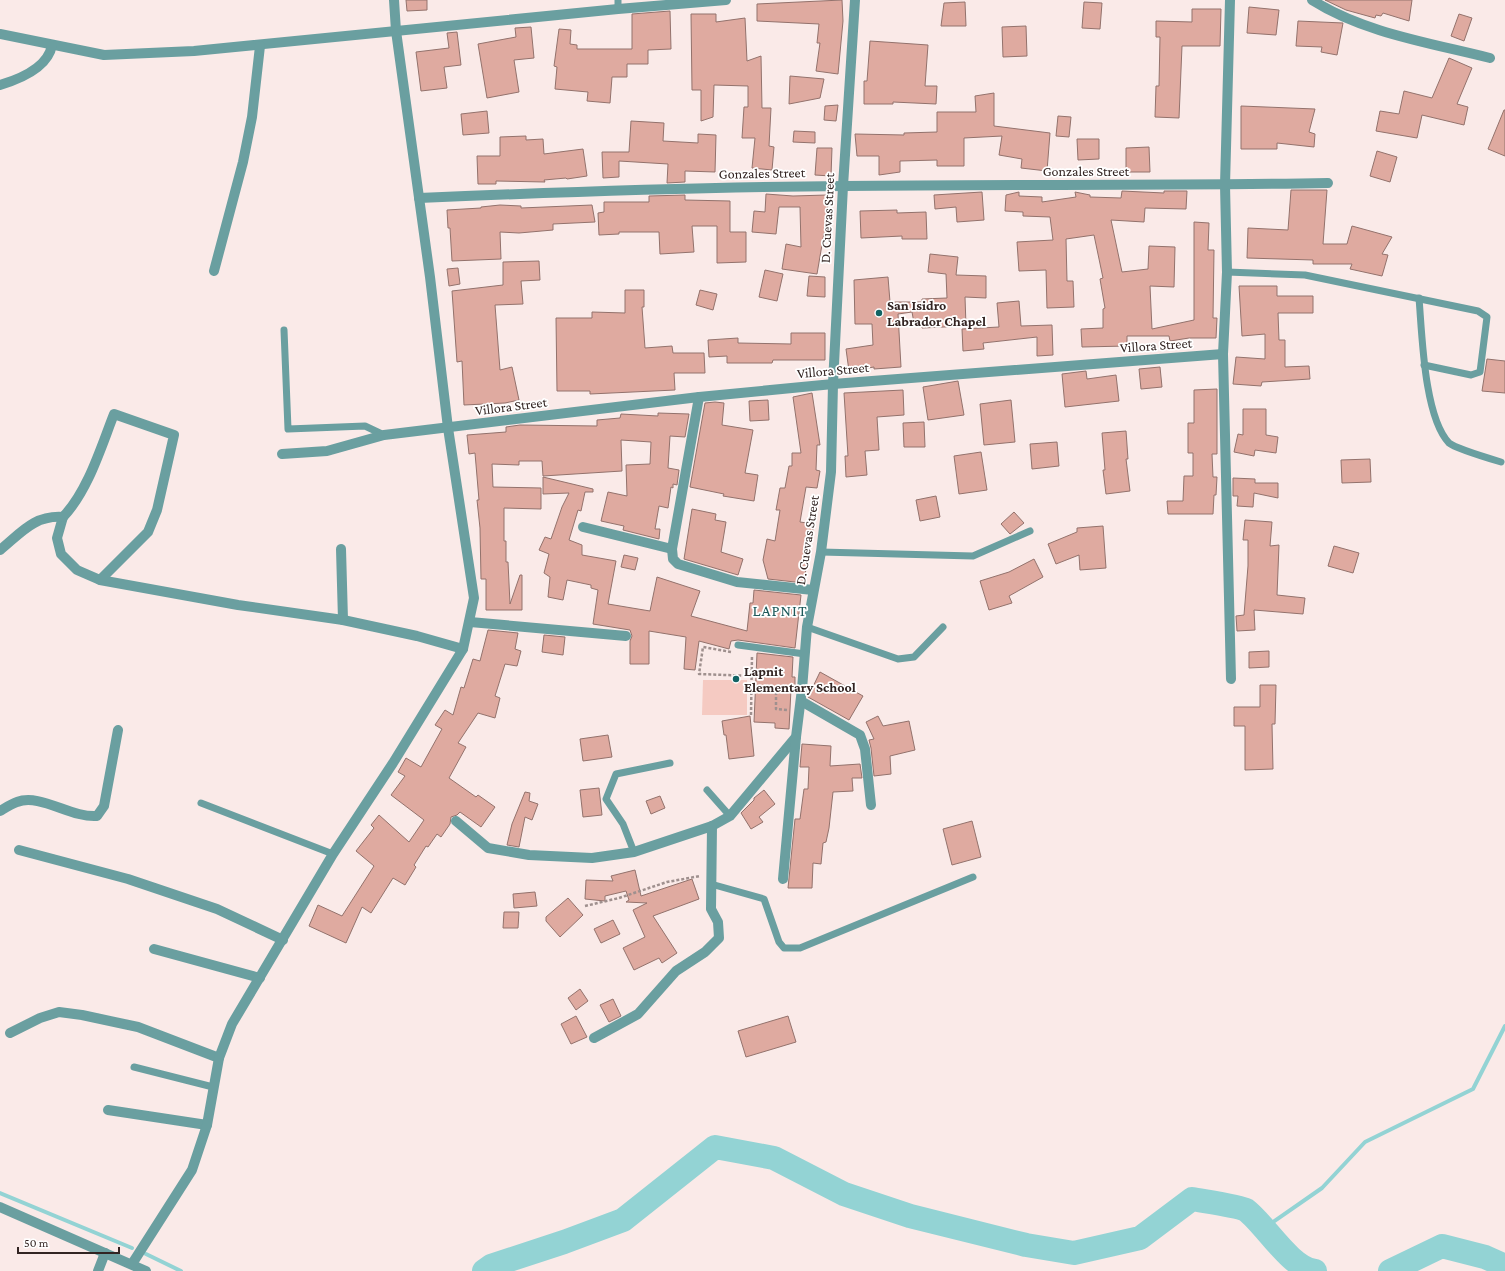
<svg xmlns="http://www.w3.org/2000/svg" width="1505" height="1271" font-family="'Crimson Pro',serif">
  <style>
    .green { fill: #f5cac2 }
    .lines { fill: none; stroke-linecap: round; stroke-linejoin: round }
    .stream { stroke: #93d3d4; stroke-width: 4 }
    .river { stroke: #93d3d4; stroke-width: 24 }
    .building { fill: #dfaaa0; stroke: #93726c }
    .path { stroke: #9f908e; stroke-width: 2.5; stroke-dasharray: 3 2; stroke-linecap: butt }
    .service { stroke: #6a9fa0; stroke-width: 7 }
    .minor { stroke: #6a9fa0; stroke-width: 10 }
    .tertiary { stroke: #6a9fa0; stroke-width: 10 }
    .poi-dot { fill: #126364; stroke: #fff; stroke-width: 1.5 }
    .labels { text-anchor: middle; stroke-width: 3.5; stroke-linejoin: round; paint-order: stroke }
    .street-label { font-size: 14px; fill: #322422; stroke: #fff }
    .poi-label { font-size: 14px; font-weight: bold; fill: #322422; stroke: #fff; text-anchor: start }
    .quarter-label { font-size: 16px; letter-spacing: 1px; fill: #1e595a; stroke: #fff }
  </style>
  <rect width="100%" height="100%" fill="#faeae8"/>
  <!-- green -->
  <polygon class="green" points="703,680 747,680 747,715 702,715"/>
  <g class="lines">
    <!-- stream -->
    <g class="stream">
      <polyline points="0,1193 132,1248"/>
      <polyline points="1263,1229 1322,1188 1365,1142 1473,1089 1505,1026"/>
      <polyline points="146,1254 181,1271"/>
    </g>
    <!-- river -->
    <g class="river">
      <path d="M484,1271l7,-5 73,-24 59,-22 92,-73 59,11 70,36 66,22 116,29 48,8 66,-15 52,-39c10,2 47,7 54,11 19,14 44,58 69,61"/>
      <polyline points="1390,1271 1442,1246 1485,1257 1505,1266"/>
    </g>
  </g>
  <!-- building -->
  <g class="building">
    <polygon points="406,0 427,0 427,10 407,11"/>
    <polygon points="842,0 843,21 838,74 816,71 820,43 817,43 819,24 757,21 757,4"/>
    <polygon points="1325,0 1412,0 1409,21 1383,13 1381,16 1376,15 1375,18 1346,10"/>
    <polygon points="965,2 966,26 941,26 944,3"/>
    <polygon points="1084,2 1102,3 1100,29 1082,28"/>
    <polygon points="1249,7 1279,10 1276,35 1247,33"/>
    <polygon points="1192,9 1221,9 1220,46 1182,46 1179,118 1155,117 1156,86 1159,86 1160,37 1156,37 1156,21 1192,22"/>
    <polygon points="670,11 671,49 648,50 648,64 627,64 627,77 612,77 610,103 587,101 588,92 555,89 557,67 554,66 559,29 571,30 570,44 577,45 577,49 632,49 632,14"/>
    <polygon points="691,14 716,14 716,22 745,18 747,61 761,56 762,108 771,108 769,146 774,147 772,170 752,168 755,138 742,138 744,107 748,107 748,86 714,85 713,117 701,121 701,90 692,90"/>
    <polygon points="1459,14 1472,18 1464,41 1451,36"/>
    <polygon points="1298,21 1343,23 1337,55 1321,52 1322,47 1296,46"/>
    <polygon points="1026,26 1027,56 1003,57 1002,27"/>
    <polygon points="531,27 534,58 514,60 519,92 487,98 478,44 516,37 515,28"/>
    <polygon points="457,32 461,65 444,67 447,88 421,91 416,52 449,48 447,33"/>
    <polygon points="870,41 928,45 925,86 937,86 936,104 893,102 893,104 864,104 864,81 867,81"/>
    <polygon points="1449,58 1472,68 1457,104 1468,107 1464,125 1422,115 1417,138 1376,131 1380,111 1399,114 1404,91 1432,98"/>
    <polygon points="790,76 824,79 820,98 789,104"/>
    <polygon points="994,93 994,126 1050,133 1047,171 1021,168 1022,159 999,155 1002,136 964,138 964,166 937,166 937,160 900,161 900,172 879,175 879,156 857,156 855,134 904,135 904,133 937,132 937,112 976,112 975,96"/>
    <polygon points="838,105 836,121 824,120 825,106"/>
    <polygon points="1241,106 1315,109 1309,132 1315,134 1314,147 1277,143 1277,149 1241,149"/>
    <polygon points="1504,110 1505,110 1505,156 1488,149"/>
    <polygon points="487,111 489,133 463,135 461,114"/>
    <polygon points="1058,116 1071,117 1069,137 1056,136"/>
    <polygon points="631,121 664,123 663,141 698,143 698,134 716,135 715,172 685,171 685,182 667,183 668,164 619,161 619,177 603,178 602,152 629,152"/>
    <polygon points="794,131 815,132 815,143 793,142"/>
    <polygon points="526,136 526,140 543,139 544,154 583,149 587,176 567,179 566,178 544,180 545,182 496,181 496,184 478,184 477,156 500,156 500,137"/>
    <polygon points="1077,139 1099,139 1099,159 1078,160"/>
    <polygon points="1149,147 1150,172 1126,172 1126,148"/>
    <polygon points="817,148 832,148 831,176 815,175"/>
    <polygon points="1377,151 1397,157 1390,182 1370,176"/>
    <polygon points="1291,190 1327,190 1323,244 1347,244 1352,226 1392,237 1382,254 1388,255 1382,276 1350,269 1352,264 1313,264 1313,260 1247,258 1248,228 1288,230"/>
    <polygon points="1122,191 1164,193 1164,191 1187,191 1186,209 1145,208 1144,222 1111,220 1122,272 1148,269 1149,246 1175,247 1174,287 1150,286 1152,329 1194,320 1194,222 1209,223 1208,250 1214,250 1213,318 1217,318 1216,338 1189,338 1170,341 1169,336 1127,336 1127,346 1082,347 1081,329 1103,328 1103,309 1105,308 1100,279 1103,278 1094,235 1066,239 1067,281 1073,281 1074,307 1047,308 1046,270 1019,271 1017,242 1053,240 1050,217 1023,216 1023,212 1005,211 1006,195 1019,192 1019,196 1042,197 1042,202 1076,197 1075,192 1090,195 1090,197 1121,198"/>
    <polygon points="982,192 984,220 957,222 956,207 935,209 934,195"/>
    <polygon points="766,194 793,196 827,195 829,233 824,233 817,274 782,269 786,244 801,247 800,207 779,207 776,234 752,232 754,211 765,212"/>
    <polygon points="685,195 685,200 730,201 730,232 746,232 746,262 717,263 717,226 692,226 694,252 660,254 659,232 619,232 619,234 599,235 598,213 604,212 604,202 649,202 649,196"/>
    <polygon points="500,205 521,206 521,208 592,205 595,222 553,224 553,230 519,233 500,232 501,259 452,261 450,228 448,228 447,210 481,208 481,207"/>
    <polygon points="897,210 897,213 926,212 927,239 902,239 902,236 861,238 860,211"/>
    <polygon points="930,254 958,257 956,275 986,276 986,298 965,297 966,326 922,328 922,323 914,323 912,312 898,314 901,367 874,369 874,367 849,371 846,349 873,345 872,324 855,324 854,280 888,277 890,302 922,302 922,299 947,298 946,274 928,272"/>
    <polygon points="539,261 540,280 521,281 523,304 495,305 500,370 512,367 519,400 505,403 464,405 462,361 457,362 452,291 503,285 503,262"/>
    <polygon points="458,268 460,284 449,286 447,269"/>
    <polygon points="765,270 783,274 777,301 759,297"/>
    <polygon points="809,276 825,277 825,297 807,296"/>
    <polygon points="1239,286 1277,286 1277,296 1313,296 1313,313 1278,313 1279,340 1285,340 1285,367 1309,366 1310,379 1262,382 1261,386 1233,384 1236,357 1265,359 1265,334 1242,336"/>
    <polygon points="625,290 644,290 644,307 642,307 645,348 672,346 673,353 704,353 705,373 674,373 675,390 590,394 590,391 557,391 556,318 592,318 592,312 625,313"/>
    <polygon points="700,290 717,294 713,310 696,305"/>
    <polygon points="1019,301 1021,326 1052,325 1053,355 1037,356 1037,337 983,343 984,349 963,351 962,329 999,327 997,303"/>
    <polygon points="791,333 825,333 825,360 773,360 772,363 727,363 727,356 709,357 708,340 738,338 738,343 791,344"/>
    <polygon points="1487,359 1505,361 1505,393 1482,391"/>
    <polygon points="1160,367 1162,387 1141,389 1139,369"/>
    <polygon points="1086,371 1087,379 1116,375 1119,401 1065,407 1062,374"/>
    <polygon points="958,381 964,415 928,420 923,387"/>
    <polygon points="1217,389 1217,454 1212,454 1213,477 1217,477 1216,495 1214,495 1213,514 1168,514 1167,501 1183,501 1184,476 1193,476 1193,453 1188,453 1188,423 1194,423 1194,390"/>
    <polygon points="903,390 904,415 877,417 879,450 865,451 867,475 846,477 845,456 848,456 844,393"/>
    <polygon points="812,393 820,445 817,445 816,470 820,471 817,488 806,487 800,522 814,524 811,540 810,539 804,583 768,579 763,560 767,539 775,541 780,510 776,510 780,488 785,488 789,466 792,466 792,453 801,453 793,397"/>
    <polygon points="768,400 769,420 750,421 749,401"/>
    <polygon points="1011,400 1015,442 984,445 980,404"/>
    <polygon points="715,402 724,403 722,425 753,430 745,473 758,475 754,501 723,496 724,494 690,487 705,403"/>
    <polygon points="1243,409 1266,409 1266,435 1278,437 1276,453 1255,450 1254,456 1234,452 1238,434 1243,435"/>
    <polygon points="658,413 689,414 685,437 670,436 668,468 679,470 677,485 673,484 673,488 671,487 668,508 659,506 655,529 660,529 659,539 623,530 624,526 601,521 608,492 627,496 626,465 650,464 651,442 621,440 622,471 543,476 542,461 519,461 519,465 492,464 493,487 541,488 541,509 504,508 504,541 506,541 506,562 508,562 510,604 520,575 522,575 522,610 486,610 486,579 481,579 480,528 477,500 479,500 475,453 469,454 467,435 506,432 506,427 520,425 597,426 597,420 620,418 621,414 658,416"/>
    <polygon points="924,422 925,447 904,447 903,423"/>
    <polygon points="1126,431 1128,459 1126,459 1130,491 1106,494 1103,470 1105,470 1102,433"/>
    <polygon points="1057,442 1059,466 1032,469 1030,444"/>
    <polygon points="981,452 987,490 959,494 954,456"/>
    <polygon points="1370,459 1371,482 1342,483 1341,460"/>
    <polygon points="543,477 593,489 593,492 585,492 581,511 578,510 569,540 582,545 582,555 616,561 608,604 650,611 657,577 700,591 691,616 747,631 750,603 753,603 754,590 801,595 795,648 738,640 731,641 729,649 699,641 695,670 684,669 686,637 649,631 649,664 630,664 630,641 632,636 630,630 593,624 598,590 591,588 591,585 567,580 563,600 548,597 550,577 544,573 549,554 539,550 545,537 551,539 562,507 569,493 543,494"/>
    <polygon points="1233,478 1255,479 1255,483 1278,483 1278,498 1254,493 1253,507 1237,506 1238,496 1233,496"/>
    <polygon points="936,496 940,517 920,521 916,500"/>
    <polygon points="692,509 716,514 715,520 726,522 721,552 743,559 738,575 684,559"/>
    <polygon points="1014,512 1024,523 1010,534 1001,524"/>
    <polygon points="1245,520 1272,522 1270,546 1279,545 1277,595 1305,598 1303,614 1254,610 1255,630 1237,631 1236,616 1244,615 1248,566 1248,540 1243,540"/>
    <polygon points="1103,526 1106,568 1080,570 1079,555 1056,564 1048,544 1077,532 1077,528"/>
    <polygon points="1334,546 1359,553 1353,573 1328,566"/>
    <polygon points="624,555 638,558 635,570 621,567"/>
    <polygon points="1034,559 1043,577 1009,596 1012,603 989,610 980,581 1009,572"/>
    <polygon points="488,630 518,633 515,649 521,651 517,666 505,664 495,696 500,698 495,718 478,713 458,743 466,747 449,778 476,797 478,795 495,807 481,827 460,812 457,815 451,817 450,824 441,837 437,834 428,847 426,846 414,865 416,867 405,885 393,878 371,913 362,907 346,943 309,926 318,905 342,916 374,866 356,851 374,828 371,825 379,815 409,842 424,820 391,795 405,776 398,772 406,758 421,767 442,729 435,725 445,710 453,715 461,687 464,688 473,659 480,661"/>
    <polygon points="544,635 565,637 563,655 542,652"/>
    <polygon points="1269,651 1269,667 1249,668 1249,652"/>
    <polygon points="757,653 793,657 792,677 795,677 795,691 791,689 789,729 775,728 775,723 754,722"/>
    <polygon points="820,672 863,696 849,720 808,697"/>
    <polygon points="1260,685 1276,685 1275,724 1272,724 1273,769 1245,770 1245,726 1234,726 1234,707 1260,707"/>
    <polygon points="750,716 754,756 729,759 726,735 724,735 722,721"/>
    <polygon points="878,716 883,726 909,721 915,750 890,756 891,774 874,776 871,748 869,740 874,739 866,722"/>
    <polygon points="608,735 612,757 583,761 580,739"/>
    <polygon points="802,744 831,746 830,766 860,764 862,778 852,778 853,791 833,792 829,828 826,842 823,843 821,864 813,863 812,888 788,888 795,819 800,819 804,789 808,789 809,767 800,767"/>
    <polygon points="599,788 602,815 583,817 580,790"/>
    <polygon points="764,790 775,804 759,817 763,822 751,829 741,813 754,800 754,798"/>
    <polygon points="525,792 530,793 529,801 538,804 532,820 525,817 519,847 507,845 512,824"/>
    <polygon points="660,796 665,808 651,814 646,801"/>
    <polygon points="972,821 981,857 952,865 943,829"/>
    <polygon points="635,870 641,896 692,879 699,899 653,916 677,953 662,963 659,958 634,970 623,948 645,937 633,910 647,903 626,902 629,900 626,891 605,896 605,901 585,899 586,880 613,881 611,876"/>
    <polygon points="535,892 537,906 514,908 513,894"/>
    <polygon points="568,898 583,915 560,937 546,921 546,917"/>
    <polygon points="504,912 519,912 518,928 503,928"/>
    <polygon points="613,920 620,934 601,943 594,929"/>
    <polygon points="580,989 588,1001 576,1010 568,998"/>
    <polygon points="613,999 621,1016 609,1022 600,1005"/>
    <polygon points="576,1016 587,1037 571,1044 561,1024"/>
    <polygon points="788,1016 796,1042 746,1057 738,1031"/>
  </g>
  <g class="lines">
    <!-- path -->
    <g class="path">
      <polyline points="731,652 703,647 699,674 752,676"/>
      <polyline points="751,686 776,687 776,709 788,710"/>
      <polyline points="751,715 752,655"/>
      <polyline points="585,906 619,898 667,882 700,876"/>
    </g>
    <!-- service -->
    <g class="service">
      <polyline points="618,9 618,0"/>
      <polyline points="1227,272 1305,275 1478,311 1487,317 1480,372 1471,375 1424,365"/>
      <path d="M1419,298c3,35 5,119 30,145 6,5 42,16 52,19"/>
      <polyline points="284,330 288,429 365,426 384,435"/>
      <polyline points="821,552 973,556 1030,531"/>
      <polyline points="807,627 898,659 914,657 943,627"/>
      <polyline points="738,645 805,654"/>
      <polyline points="707,790 730,816"/>
      <polyline points="201,803 333,854"/>
      <polyline points="634,852 623,824 606,799 616,774 670,763"/>
      <polyline points="711,884 764,899 779,942 784,948 800,948 973,877"/>
      <polyline points="134,1067 213,1087"/>
    </g>
    <!-- minor -->
    <g class="minor">
      <polyline points="1230,0 1225,185 1227,272 1223,354 1231,679"/>
      <path d="M1312,0c52,33 119,43 178,58"/>
      <polyline points="0,34 104,55 194,51 618,9 726,0"/>
      <path d="M0,85c20,-6 48,-17 52,-40"/>
      <path d="M419,198c142,-6 283,-11 425,-12 161,-2 323,0 484,-3"/>
      <polyline points="214,271 243,162 252,117 260,46"/>
      <polyline points="699,397 672,549 673,559 678,564 737,582 813,590"/>
      <polyline points="282,454 327,451 384,435 699,397 833,384 1223,354"/>
      <polyline points="63,517 57,538 61,554 77,570 100,580 238,605 343,620 417,636 463,649"/>
      <polyline points="583,527 672,549"/>
      <polyline points="341,549 343,620"/>
      <path d="M0,550c21,-17 34,-35 63,-33 25,-26 38,-70 51,-103l60,21 -17,75 -9,22 -48,48"/>
      <polyline points="470,622 626,636"/>
      <polyline points="801,701 860,735 865,749 871,805"/>
      <path d="M0,811c5,-3 11,-7 17,-9 23,-9 54,16 80,14l7,-10 14,-76"/>
      <polyline points="456,821 488,848 529,855 592,858 634,852 712,826 730,816 796,737 802,689 807,627 821,552 831,472 833,384 843,186 855,0"/>
      <polyline points="19,850 128,879 217,909 283,940"/>
      <polyline points="783,879 796,737"/>
      <polyline points="154,949 260,978"/>
      <polyline points="10,1033 40,1018 59,1012 82,1015 138,1027 219,1058"/>
      <polyline points="594,1038 638,1014 676,971 705,952 719,938 718,922 711,909 712,826"/>
      <polyline points="108,1110 207,1125"/>
      <polyline points="98,1271 105,1253"/>
    </g>
    <!-- tertiary -->
    <g class="tertiary">
      <polyline points="0,1207 146,1271"/>
      <polyline points="132,1264 192,1170 207,1125 219,1058 232,1024 333,854 393,763 463,649 474,598 448,428 430,277 396,31 394,0"/>
    </g>
  </g>
  <!-- markers -->
  <g class="poi-dot">
    <circle cx="879" cy="313" r="4"/>
    <circle cx="736" cy="679" r="4"/>
  </g>
  <g class="labels">
    <!-- street labels -->
    <g class="street-label">
      <text x="1086" y="176">Gonzales Street</text>
      <text transform="translate(762 173) rotate(-1)" y="5">Gonzales Street</text>
      <text transform="translate(827 218) rotate(-87)" y="5">D. Cuevas Street</text>
      <text transform="translate(1156 345) rotate(-4)" y="5">Villora Street</text>
      <text transform="translate(833 370) rotate(-5)" y="5">Villora Street</text>
      <text transform="translate(511 406) rotate(-7)" y="5">Villora Street</text>
      <text transform="translate(807 540) rotate(-81)" y="5">D. Cuevas Street</text>
    </g>
    <!-- poi labels -->
    <g class="poi-label">
      <text x="887" y="310">San Isidro<tspan x="887" dy="16">Labrador Chapel</tspan></text>
      <text x="744" y="676">Lapnit<tspan x="744" dy="16">Elementary School</tspan></text>
    </g>
    <!-- quarter labels -->
    <g class="quarter-label">
      <text x="780" y="616">LAPNIT</text>
    </g>
  </g>
  <!-- scale -->
  <path d="M18 1247v6h101v-6" fill="none" stroke="#322422" stroke-width="2"/>
  <text x="24" y="1247" font-size="12" fill="#322422" stroke="#ffffff" stroke-width="3" paint-order="stroke">50 m</text>
</svg>
